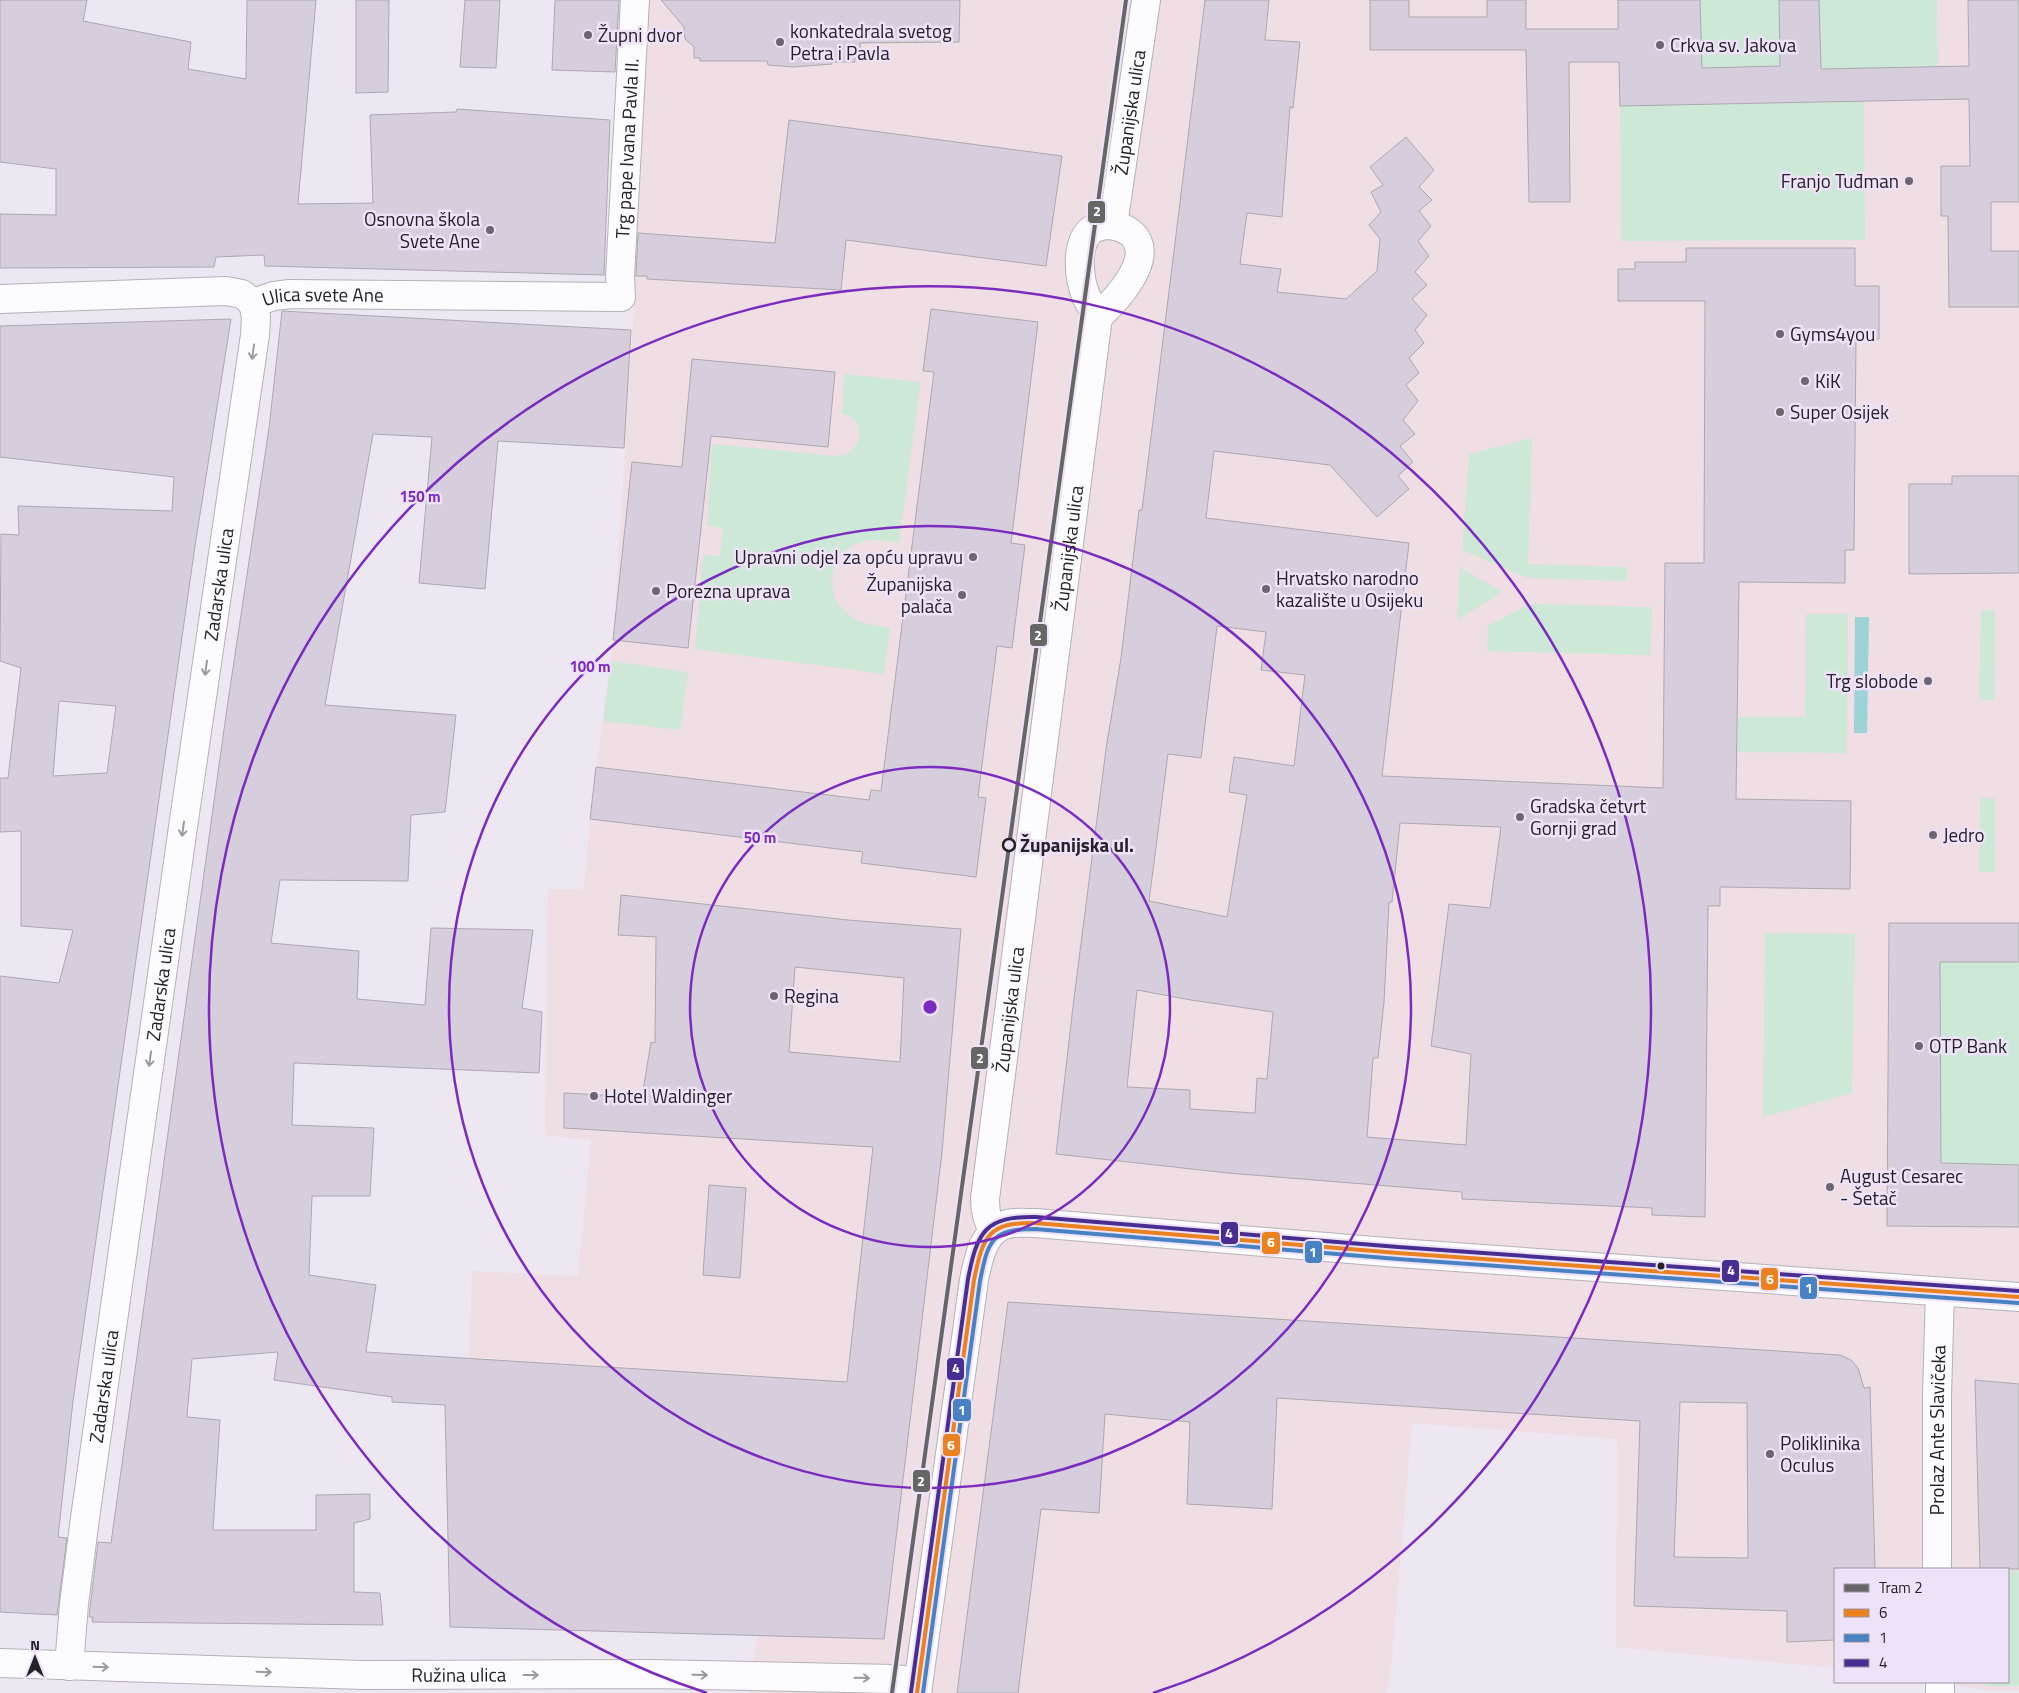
<svg xmlns="http://www.w3.org/2000/svg" width="2019" height="1693" font-family="'Titillium Web',sans-serif">
  <style>
    .commercial { fill: #efdee3 }
    .green { fill: #cde8d7 }
    .water { fill: #9dd2d7 }
    .building { fill: #d6cedc; stroke: #aca8b0; fill-rule: evenodd }
    .lines { fill: none; stroke-linecap: round; stroke-linejoin: round }
    .minor-casing { stroke: #b5b1b9; stroke-width: 30 }
    .minor { stroke: #fcfbfd; stroke-width: 28 }
    .bus-1-casing { stroke: #ede2f7; stroke-width: 8 }
    .bus-2-casing { stroke: #ede2f7; stroke-width: 8 }
    .bus-3-casing { stroke: #ede2f7; stroke-width: 8 }
    .bus-1 { stroke: #eb821f; stroke-width: 4 }
    .bus-2 { stroke: #4982c3; stroke-width: 4 }
    .bus-3 { stroke: #492e92; stroke-width: 4 }
    .tram-1-casing { stroke: #ede2f7; stroke-width: 8 }
    .tram-1 { stroke: #666; stroke-width: 4 }
    .oneway { stroke: #9b999d }
    .ring { fill: none; stroke: #7b2cbf; stroke-width: 2.5 }
    .poi-dot { fill: #6b666f; stroke: #ede2f7; stroke-width: 2 }
    .stop-dot { fill: #ede2f7; stroke: #252128; stroke-width: 2.5 }
    .bus-dot { fill: #252128; stroke: #ede2f7; stroke-width: 2 }
    .labels { text-anchor: middle; stroke-width: 5; stroke-linejoin: round; paint-order: stroke }
    .poi-label { font-size: 19px; fill: #252128; stroke: #ede2f7; text-anchor: start }
    .street-label { font-size: 19px; fill: #252128; stroke: #ede2f7 }
    .stop-label { font-size: 19px; font-weight: bold; fill: #252128; stroke: #ede2f7; text-anchor: start }
    .centre { fill: #7b2cbf; stroke: #ede2f7; stroke-width: 2.5 }
    .ring-label { font-size: 15px; text-anchor: middle; font-weight: bold; fill: #7b2cbf; stroke: #ede2f7; stroke-width: 5; stroke-linejoin: round; paint-order: stroke }
    .line-badge { stroke: #ede2f7; stroke-width: 2 }
    .badge-label { font-size: 14px; text-anchor: middle; font-weight: bold; fill: #fff }
  </style>
  <rect width="100%" height="100%" fill="#ede7f2"/>
  <!-- commercial -->
  <polygon class="commercial" points="637,0 2019,0 2019,1690 1984,1690 1938,1682 2008,1682 2008,1569 1835,1569 1835,1668 1616,1647 1617,1439 1412,1423 1391,1672 1386,1693 750,1693 791,1379 469,1357 472,1271 578,1276 591,1140 545,1135 548,889 584,890 590,819 613,640 635,293"/>
  <!-- green -->
  <g class="green">
    <polygon points="1700,0 1779,0 1780,66 1702,68"/>
    <polygon points="1819,0 1937,0 1938,66 1821,69"/>
    <polygon points="1864,101 1865,240 1622,241 1620,106"/>
    <path d="M844,374l77,8 -22,161c-12,-2 -26,-5 -38,-1 -34,11 -39,58 -8,76 11,6 24,8 37,10l-6,46 -189,-25 8,-94 17,1 3,-28 -16,-2 5,-82 125,12c3,-1 8,-1 11,-3 11,-5 15,-22 7,-32 -3,-4 -9,-6 -13,-8z"/>
    <polygon points="1532,438 1528,564 1627,567 1627,581 1528,578 1462,550 1469,454"/>
    <polygon points="1460,567 1502,592 1457,620"/>
    <polygon points="1530,604 1652,607 1651,655 1487,651 1488,626"/>
    <polygon points="1981,610 1995,610 1994,700 1979,700"/>
    <polygon points="1806,614 1848,614 1847,753 1737,752 1738,717 1805,717"/>
    <polygon points="611,661 688,672 680,730 603,721"/>
    <polygon points="1980,798 1995,798 1995,872 1979,872"/>
    <polygon points="1765,933 1855,934 1855,942 1852,1093 1763,1117"/>
    <polygon points="1940,962 2019,962 2019,1165 1941,1163"/>
    <polygon points="2008,1570 2019,1571 2019,1686 1986,1686 1986,1682 2008,1682"/>
  </g>
  <!-- water -->
  <polygon class="water" points="1855,617 1869,617 1867,733 1854,733"/>
  <!-- building -->
  <g class="building">
    <polygon points="0,0 87,0 83,21 191,42 188,69 246,79 247,0 316,0 298,204 373,203 370,115 456,112 457,109 610,120 604,275 265,266 264,255 216,257 214,267 0,268 0,214 56,215 56,169 0,162"/>
    <polygon points="356,0 389,0 388,92 356,93"/>
    <polygon points="465,0 500,0 496,68 460,67"/>
    <polygon points="555,0 619,0 615,72 552,70"/>
    <polygon points="661,0 960,0 959,42 860,43 861,56 855,56 855,62 832,62 832,64 793,67 768,65 767,61 700,61 700,58 694,58 694,47 685,39 684,27"/>
    <path d="M1205,0h64l-4,40 35,2 -7,66 -3,-1 -8,110 -35,-4 -7,51 41,5 -4,23 69,7 31,-28 3,-32 -11,-14 12,-13 -10,-20 12,-7 -13,-18 36,-30 28,33 -15,17 13,13 -13,11 12,15 -13,15 11,15 -14,16 12,13 -15,14 15,16 -12,15 9,13 -15,15 10,15 -13,12 12,16 -15,19 12,14 -15,12 13,16 -15,14 11,13 -32,28 -47,-52 -116,-14 -8,67 203,25 -27,233 281,12 2,-225h39l1,-262h-87v-32h17v-7h51v-14h169v38h24v53h-23l-2,211h-9v33l-106,-1 -3,217 115,2 -1,88 -130,-2v19h-12l-3,311 -53,-2v-7l-190,-9v-7l-234,-19 -172,-19 18,-156 32,-249 15,-91 18,-148h3zM1217,626l49,6 -5,38 44,5 -11,91 -60,-9 -5,35 18,3 -20,122 -78,-16 19,-147 33,4zM1400,823l101,4 -11,81 -41,-4 -18,142 40,8 -5,91 -99,-8 6,-79h5l6,-56 5,-100h3zM1137,990l54,10 82,12 -6,67 -10,-1 -2,35 -65,-4v-19l-63,-3z"/>
    <polygon points="1370,0 1409,0 1409,17 1487,17 1487,0 1526,0 1526,29 1618,29 1618,0 1700,0 1702,68 1780,66 1779,0 1819,0 1821,69 1969,66 1968,0 2019,0 2019,202 1991,202 1991,251 2019,251 2019,307 1949,307 1948,216 1941,216 1941,166 1970,166 1969,99 1620,106 1619,62 1569,62 1570,202 1529,202 1526,50 1370,50"/>
    <polygon points="789,120 1062,156 1046,266 846,240 841,290 647,279 647,276 636,276 638,233 775,243"/>
    <polygon points="931,309 1038,322 1011,543 1025,545 1012,648 997,646 978,797 986,798 976,877 861,863 863,852 590,819 596,767 869,800 871,790 881,791 934,372 923,371"/>
    <path d="M282,311l349,19 -7,118 -126,-7 -13,148 -66,-6 13,-146 -59,-3 -48,271 131,10 -11,97 -34,3 -3,66 -128,-1 -9,63 88,8 -2,48 68,6 6,-77 102,2 -11,78 20,4 -3,61 -245,-10 -2,62 82,3 -4,68h-58l-3,79 67,10 -10,67 481,30 26,-235 -309,-19v-35l78,4 9,-55 4,1 1,-106 -38,-2 3,-40 227,25 113,9 -19,223 -58,487 -434,-12 -5,-222 -53,-3v-5l-118,-17 4,-28 -86,7 -5,58 33,3 -7,110h103v-35l54,-1v25l-16,4v69l26,1 3,32 -291,-3 1,-5h-4l9,-75 13,1 116,-835 42,-280zM795,967l109,11 -4,84 -111,-10z"/>
    <path d="M231,319l-36,227 -122,855 -15,136 9,1 -10,77 -57,-3v-636l59,7 14,-53 -52,-4v-95l-21,1v-54h8l13,-110 -21,-7 1,-127 18,1 -1,-29 154,5 2,-34 -174,-20v-131zM59,701l57,5 -9,67 -54,3z"/>
    <polygon points="692,359 835,372 828,447 711,436 688,648 613,640 632,462 682,467"/>
    <polygon points="1952,476 2019,476 2019,573 1909,574 1909,484 1952,484"/>
    <polygon points="1889,923 2019,923 2019,962 1940,962 1941,1163 2019,1165 2019,1227 1887,1226"/>
    <polygon points="709,1185 746,1188 740,1278 703,1275"/>
    <path d="M1008,1302l832,53 11,5 7,8 6,20 6,-1 5,182h-40v71l-48,2v-31l-153,-5 6,-185 -363,-23 -5,111 -85,-5 3,-82 -85,-8 -6,99 -58,-4 -23,184h-61zM1680,1402l67,1 1,155 -74,-1z"/>
    <polygon points="1975,1380 2019,1384 2019,1569 1980,1569"/>
  </g>
  <g class="lines">
    <defs>
      <g id="minor">
        <path d="M1104,225c11,0 21,2 29,10 23,24 -19,67 -35,82 -4,-7 -9,-14 -12,-21 -7,-17 -11,-50 4,-65 4,-3 9,-4 14,-6z"/>
        <path id="s1" d="M1113,225l33,-225"/>
        <polyline points="0,299 226,291 242,294 253,303"/>
        <path id="s2" d="M253,303l21,-7 16,-2 331,3 -1,-20 15,-277"/>
        <path id="s3" d="M994,1231c-7,-10 -9,-19 -9,-32l113,-882"/>
        <path id="s4" d="M1937,1569v-174l3,-103"/>
        <path id="s5" d="M0,1663l363,12 288,-1 243,5 24,3"/>
        <path id="s6" d="M69,1666l5,-62 11,-86 98,-691 72,-492 1,-18 -3,-14"/>
        <polyline points="1940,1682 1940,1693"/>
        <path d="M917,1693l57,-413c4,-20 9,-50 33,-56 9,-2 18,-1 28,-1l363,30 621,44"/>
      </g>
    </defs>
    <!-- minor casing -->
    <use href="#minor" class="minor-casing"/>
    <!-- minor -->
    <use href="#minor" class="minor"/>
    <defs>
      <path id="bus-1" d="M917,1693l57,-413c9,-44 14,-58 61,-57l363,30 621,44"/>
      <path id="bus-2" d="M923,1693l57,-412c8,-40 11,-52 55,-52l363,30 621,44"/>
      <path id="bus-3" d="M911,1692l57,-413c9,-47 17,-63 68,-62l362,30 621,44"/>
    </defs>
    <!-- bus-1 casing -->
    <use href="#bus-1" class="bus-1-casing"/>
    <!-- bus-2 casing -->
    <use href="#bus-2" class="bus-2-casing"/>
    <!-- bus-3 casing -->
    <use href="#bus-3" class="bus-3-casing"/>
    <!-- bus-1 -->
    <use href="#bus-1" class="bus-1"/>
    <!-- bus-2 -->
    <use href="#bus-2" class="bus-2"/>
    <!-- bus-3 -->
    <use href="#bus-3" class="bus-3"/>
    <defs>
      <polyline id="tram-1" points="892,1693 1126,0"/>
    </defs>
    <!-- tram-1 casing -->
    <use href="#tram-1" class="tram-1-casing"/>
    <!-- tram-1 -->
    <use href="#tram-1" class="tram-1"/>
  </g>
  <!-- one-way arrows -->
  <defs><path id="oneway-shaft" d="M-6 0H5M1.5-3L5.5 0L1.5 3" fill="none" stroke-width="1.6" stroke-linecap="round" stroke-linejoin="round" transform="scale(1.25)"/></defs>
  <g class="oneway">
    <use href="#oneway-shaft" transform="translate(253 352) rotate(98)"/>
    <use href="#oneway-shaft" transform="translate(206 668) rotate(98)"/>
    <use href="#oneway-shaft" transform="translate(183 829) rotate(98)"/>
    <use href="#oneway-shaft" transform="translate(150 1059) rotate(98)"/>
    <use href="#oneway-shaft" transform="translate(101 1667) rotate(2)"/>
    <use href="#oneway-shaft" transform="translate(264 1672) rotate(2)"/>
    <use href="#oneway-shaft" transform="translate(531 1675)"/>
    <use href="#oneway-shaft" transform="translate(700 1675) rotate(1)"/>
    <use href="#oneway-shaft" transform="translate(862 1678) rotate(1)"/>
  </g>
  <!-- distance rings -->
  <g class="ring">
    <circle cx="930" cy="1007" r="240"/>
    <circle cx="930" cy="1007" r="481"/>
    <path d="M707 1693A721 721 0 1 1 1153 1693"/>
  </g>
  <!-- markers -->
  <g class="poi-dot">
    <circle cx="588" cy="35" r="5"/>
    <circle cx="780" cy="42" r="5"/>
    <circle cx="1660" cy="45" r="5"/>
    <circle cx="1909" cy="181" r="5"/>
    <circle cx="490" cy="230" r="5"/>
    <circle cx="1780" cy="334" r="5"/>
    <circle cx="1805" cy="381" r="5"/>
    <circle cx="1780" cy="412" r="5"/>
    <circle cx="973" cy="557" r="5"/>
    <circle cx="1266" cy="589" r="5"/>
    <circle cx="656" cy="591" r="5"/>
    <circle cx="962" cy="595" r="5"/>
    <circle cx="1928" cy="681" r="5"/>
    <circle cx="1520" cy="817" r="5"/>
    <circle cx="1933" cy="835" r="5"/>
    <circle cx="774" cy="996" r="5"/>
    <circle cx="1919" cy="1046" r="5"/>
    <circle cx="594" cy="1096" r="5"/>
    <circle cx="1830" cy="1187" r="5"/>
    <circle cx="1770" cy="1454" r="5"/>
  </g>
  <circle class="stop-dot" cx="1009" cy="845" r="6"/>
  <circle class="bus-dot" cx="1661" cy="1266" r="4.5"/>
  <g class="labels">
    <!-- poi labels -->
    <g class="poi-label">
      <text x="790" y="38">konkatedrala svetog<tspan x="790" dy="22">Petra i Pavla</tspan></text>
      <text x="598" y="42">Župni dvor</text>
      <text x="1670" y="52">Crkva sv. Jakova</text>
      <text x="1899" y="188" text-anchor="end">Franjo Tuđman</text>
      <text x="480" y="226" text-anchor="end">Osnovna škola<tspan x="480" dy="22">Svete Ane</tspan></text>
      <text x="1790" y="341">Gyms4you</text>
      <text x="1815" y="388">KiK</text>
      <text x="1790" y="419">Super Osijek</text>
      <text x="963" y="564" text-anchor="end">Upravni odjel za opću upravu</text>
      <text x="1276" y="585">Hrvatsko narodno<tspan x="1276" dy="22">kazalište u Osijeku</tspan></text>
      <text x="952" y="591" text-anchor="end">Županijska<tspan x="952" dy="22">palača</tspan></text>
      <text x="666" y="598">Porezna uprava</text>
      <text x="1918" y="688" text-anchor="end">Trg slobode</text>
      <text x="1530" y="813">Gradska četvrt<tspan x="1530" dy="22">Gornji grad</tspan></text>
      <text x="1943" y="842">Jedro</text>
      <text x="784" y="1003">Regina</text>
      <text x="1929" y="1053">OTP Bank</text>
      <text x="604" y="1103">Hotel Waldinger</text>
      <text x="1840" y="1183">August Cesarec<tspan x="1840" dy="22">- Šetač</tspan></text>
      <text x="1780" y="1450">Poliklinika<tspan x="1780" dy="22">Oculus</tspan></text>
    </g>
    <!-- street labels -->
    <g class="street-label">
      <text dy="7" stroke="none"><textPath href="#s1" startOffset="114">Županijska ulica</textPath></text>
      <text dy="7" stroke="none"><textPath href="#s2" startOffset="518">Trg pape Ivana Pavla II.</textPath></text>
      <text dy="7" stroke="none"><textPath href="#s2" startOffset="71">Ulica svete Ane</textPath></text>
      <text dy="7" stroke="none"><textPath href="#s3" startOffset="690">Županijska ulica</textPath></text>
      <text dy="7" stroke="none"><textPath href="#s6" startOffset="1092">Zadarska ulica</textPath></text>
      <text dy="7" stroke="none"><textPath href="#s6" startOffset="688">Zadarska ulica</textPath></text>
      <text dy="7" stroke="none"><textPath href="#s3" startOffset="225">Županijska ulica</textPath></text>
      <text dy="7" stroke="none"><textPath href="#s6" startOffset="282">Zadarska ulica</textPath></text>
      <text dy="7" stroke="none"><textPath href="#s4" startOffset="139">Prolaz Ante Slavičeka</textPath></text>
      <text dy="7" stroke="none"><textPath href="#s5" startOffset="459">Ružina ulica</textPath></text>
    </g>
    <!-- stop labels -->
    <g class="stop-label">
      <text x="1020" y="852">Županijska ul.</text>
    </g>
  </g>
  <circle cx="930" cy="1007" r="8" class="centre"/>
  <g class="ring-label">
    <text x="420" y="502">150 m</text>
    <text x="590" y="672">100 m</text>
    <text x="760" y="843">50 m</text>
  </g>
  <g class="line-badge">
    <rect x="1087" y="200" width="19" height="24" rx="5" fill="#666"/>
    <rect x="1029" y="623" width="19" height="24" rx="5" fill="#666"/>
    <rect x="970" y="1046" width="19" height="24" rx="5" fill="#666"/>
    <rect x="1220" y="1221" width="19" height="24" rx="5" fill="#492e92"/>
    <rect x="1261" y="1231" width="20" height="24" rx="5" fill="#eb821f"/>
    <rect x="1304" y="1240" width="19" height="24" rx="5" fill="#4982c3"/>
    <rect x="1721" y="1259" width="19" height="24" rx="5" fill="#492e92"/>
    <rect x="1760" y="1267" width="19" height="24" rx="5" fill="#eb821f"/>
    <rect x="1799" y="1276" width="19" height="24" rx="5" fill="#4982c3"/>
    <rect x="946" y="1357" width="19" height="24" rx="5" fill="#492e92"/>
    <rect x="952" y="1398" width="20" height="24" rx="5" fill="#4982c3"/>
    <rect x="942" y="1433" width="19" height="24" rx="5" fill="#eb821f"/>
    <rect x="912" y="1469" width="19" height="24" rx="5" fill="#666"/>
  </g>
  <g class="badge-label">
    <text x="1097" y="216">2</text>
    <text x="1038" y="640">2</text>
    <text x="980" y="1063">2</text>
    <text x="1229" y="1238">4</text>
    <text x="1271" y="1247">6</text>
    <text x="1313" y="1257">1</text>
    <text x="1731" y="1275">4</text>
    <text x="1770" y="1284">6</text>
    <text x="1809" y="1293">1</text>
    <text x="956" y="1373">4</text>
    <text x="962" y="1415">1</text>
    <text x="951" y="1450">6</text>
    <text x="921" y="1486">2</text>
  </g>
  <!-- legend -->
  <rect x="1834" y="1568" width="175" height="115" fill="#ede2f7" stroke="#9d95a4"/>
  <rect x="1844" y="1584" width="25" height="8" fill="#666666" stroke="#9d95a4"/>
  <text x="1879" y="1593" font-size="15" fill="#252128">Tram 2</text>
  <rect x="1844" y="1609" width="25" height="8" fill="#eb821f" stroke="#9d95a4"/>
  <text x="1879" y="1618" font-size="15" fill="#252128">6</text>
  <rect x="1844" y="1634" width="25" height="8" fill="#4982c3" stroke="#9d95a4"/>
  <text x="1879" y="1643" font-size="15" fill="#252128">1</text>
  <rect x="1844" y="1659" width="25" height="8" fill="#492e92" stroke="#9d95a4"/>
  <text x="1879" y="1668" font-size="15" fill="#252128">4</text>
  <!-- north arrow -->
  <g transform="translate(35 1658)" stroke="#ede2f7" stroke-width="4" paint-order="stroke">
  <path d="M0-4L9 19L0 12L-9 19Z" fill="#252128"/>
  <text y="-8" font-size="14" font-weight="bold" text-anchor="middle" fill="#252128">N</text>
  </g>
</svg>
